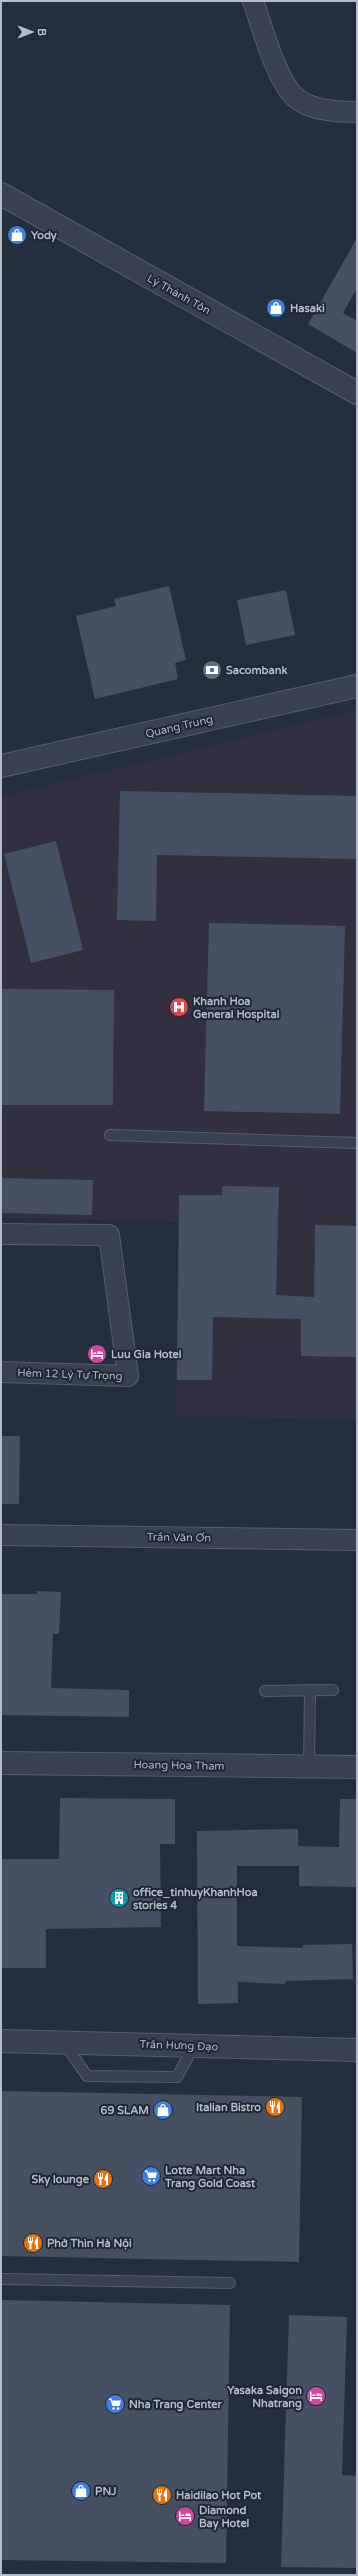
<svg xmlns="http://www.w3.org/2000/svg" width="358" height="2576" font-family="'Varela Round',sans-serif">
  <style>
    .medical { fill: #32303f }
    .building { fill: #455162 }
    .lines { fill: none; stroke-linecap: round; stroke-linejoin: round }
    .service-casing { stroke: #565f6c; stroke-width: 12 }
    .minor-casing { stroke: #565f6c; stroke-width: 22 }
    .tertiary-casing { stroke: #565f6c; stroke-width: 24 }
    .service { stroke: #38414e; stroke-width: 10 }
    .minor { stroke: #38414e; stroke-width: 20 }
    .tertiary { stroke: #38414e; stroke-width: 22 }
    .labels { text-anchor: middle; stroke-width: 4; stroke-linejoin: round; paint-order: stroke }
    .poi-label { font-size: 11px; font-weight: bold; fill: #b4bcc9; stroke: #1d2633; text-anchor: start }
    .street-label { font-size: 11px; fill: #b4bcc9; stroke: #1d2633 }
  </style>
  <rect width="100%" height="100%" fill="#242f3e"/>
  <!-- medical -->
  <polygon class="medical" points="357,710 357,1420 175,1415 179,1222 1,1218 1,797"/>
  <!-- building -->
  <g class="building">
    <polygon points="357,238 357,288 343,313 357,321 357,353 308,324"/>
    <polygon points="169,586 186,660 175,663 178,679 95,699 76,616 116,606 114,599"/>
    <polygon points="286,590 295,635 246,645 237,600"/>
    <polygon points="120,791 357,796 357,859 157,855 156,921 117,920"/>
    <polygon points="56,841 83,950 31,963 4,854"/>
    <polygon points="209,923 345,926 340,1114 204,1111"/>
    <polygon points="1,989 114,990 113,1105 1,1105"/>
    <polygon points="1,1178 93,1180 92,1215 1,1213"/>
    <polygon points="222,1186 279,1187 276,1295 314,1297 315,1225 357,1226 357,1357 301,1356 301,1319 213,1317 212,1380 177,1380 179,1195 222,1195"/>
    <polygon points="1,1436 20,1436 19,1504 1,1504"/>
    <polygon points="37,1591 61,1592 59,1634 53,1634 51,1688 129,1690 129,1717 1,1715 1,1594 37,1594"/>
    <polygon points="60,1798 175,1799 175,1844 160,1844 161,1927 46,1929 46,1968 1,1968 1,1859 59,1859"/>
    <polygon points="340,1799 357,1799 357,1887 299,1886 299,1866 237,1866 237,1946 303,1948 303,1945 352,1944 353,1979 286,1981 285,1984 238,1982 238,2003 198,2004 197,1831 298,1829 298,1846 339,1847"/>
    <polygon points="1,2091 302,2097 299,2262 1,2256"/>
    <polygon points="1,2300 230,2305 226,2563 1,2560"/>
    <polygon points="289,2315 347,2317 342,2475 357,2476 357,2568 281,2567"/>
  </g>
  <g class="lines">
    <defs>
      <g id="service">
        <polyline points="110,1135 357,1143"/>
        <polyline points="265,1691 333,1690"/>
        <polyline points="309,1766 310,1690"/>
        <polyline points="65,2044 87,2076 177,2077 194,2046"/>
        <polyline points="1,2279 230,2283"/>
      </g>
      <g id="minor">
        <path d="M253,1c9,25 23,79 42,96 15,14 43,15 62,15"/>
        <polyline points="1,1234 109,1235 128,1376 1,1372"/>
        <polyline points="1,1535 357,1540"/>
      </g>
      <g id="tertiary">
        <polyline points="1,194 357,393"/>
        <polyline points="1,766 357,686"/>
        <polyline points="1,1763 357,1767"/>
        <polyline points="1,2041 357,2050"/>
      </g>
    </defs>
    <!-- service casing -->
    <use href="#service" class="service-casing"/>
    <!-- minor casing -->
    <use href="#minor" class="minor-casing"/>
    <!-- tertiary casing -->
    <use href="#tertiary" class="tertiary-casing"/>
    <!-- service -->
    <use href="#service" class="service"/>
    <!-- minor -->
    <use href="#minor" class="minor"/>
    <!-- tertiary -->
    <use href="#tertiary" class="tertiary"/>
  </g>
  <!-- icons -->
  <defs>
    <symbol id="shop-disc" viewBox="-11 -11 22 22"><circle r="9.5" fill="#3f7fe0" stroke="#1d2633"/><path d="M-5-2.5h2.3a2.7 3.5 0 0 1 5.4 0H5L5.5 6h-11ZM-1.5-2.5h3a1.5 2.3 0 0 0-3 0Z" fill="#fff"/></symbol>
    <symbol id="bank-disc" viewBox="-11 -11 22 22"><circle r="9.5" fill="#5c6f8a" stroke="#1d2633"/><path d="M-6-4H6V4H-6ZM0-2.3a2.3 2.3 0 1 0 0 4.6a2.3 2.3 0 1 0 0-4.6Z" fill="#fff"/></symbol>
    <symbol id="hospital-disc" viewBox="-11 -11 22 22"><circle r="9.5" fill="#e0444e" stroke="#1d2633"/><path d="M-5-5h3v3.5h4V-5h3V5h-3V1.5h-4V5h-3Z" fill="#fff"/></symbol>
    <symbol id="hotel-disc" viewBox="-11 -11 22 22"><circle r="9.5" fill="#d1479c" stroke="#1d2633"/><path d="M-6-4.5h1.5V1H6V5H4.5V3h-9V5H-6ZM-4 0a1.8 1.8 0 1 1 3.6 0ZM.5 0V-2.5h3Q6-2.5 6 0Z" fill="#fff"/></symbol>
    <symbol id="building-disc" viewBox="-11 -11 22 22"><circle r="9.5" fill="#0f9aa8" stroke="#1d2633"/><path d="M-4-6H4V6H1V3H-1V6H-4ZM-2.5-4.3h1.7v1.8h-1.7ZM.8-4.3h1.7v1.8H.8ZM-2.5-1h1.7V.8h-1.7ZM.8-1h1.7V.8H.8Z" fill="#fff"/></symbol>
    <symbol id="restaurant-disc" viewBox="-11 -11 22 22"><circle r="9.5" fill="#e8710a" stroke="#1d2633"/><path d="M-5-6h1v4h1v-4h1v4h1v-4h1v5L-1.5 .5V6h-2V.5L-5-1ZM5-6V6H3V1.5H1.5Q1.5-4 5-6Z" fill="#fff"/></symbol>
    <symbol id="supermarket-disc" viewBox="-11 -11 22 22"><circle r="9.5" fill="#3f7fe0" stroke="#1d2633"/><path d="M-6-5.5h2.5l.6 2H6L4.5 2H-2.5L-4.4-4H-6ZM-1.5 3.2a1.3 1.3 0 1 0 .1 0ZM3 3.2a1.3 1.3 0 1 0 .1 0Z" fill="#fff"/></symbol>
  </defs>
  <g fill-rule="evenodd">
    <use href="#shop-disc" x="6" y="224" width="22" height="22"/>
    <use href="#shop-disc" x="265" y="297" width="22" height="22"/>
    <use href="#bank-disc" x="201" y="659" width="22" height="22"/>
    <use href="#hospital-disc" x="168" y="996" width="22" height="22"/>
    <use href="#hotel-disc" x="86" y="1343" width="22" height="22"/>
    <use href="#building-disc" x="108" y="1887" width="22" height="22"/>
    <use href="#restaurant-disc" x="264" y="2096" width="22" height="22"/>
    <use href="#shop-disc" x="152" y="2099" width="22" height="22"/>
    <use href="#supermarket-disc" x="140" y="2165" width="22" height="22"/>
    <use href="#restaurant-disc" x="92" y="2168" width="22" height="22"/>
    <use href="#restaurant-disc" x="22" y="2232" width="22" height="22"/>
    <use href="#hotel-disc" x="305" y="2385" width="22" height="22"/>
    <use href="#supermarket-disc" x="104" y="2393" width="22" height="22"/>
    <use href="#shop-disc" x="70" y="2480" width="22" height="22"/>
    <use href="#restaurant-disc" x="151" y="2484" width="22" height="22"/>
    <use href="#hotel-disc" x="174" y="2505" width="22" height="22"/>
  </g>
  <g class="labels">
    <!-- poi labels -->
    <g class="poi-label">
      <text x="31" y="239">Yody</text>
      <text x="290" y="312">Hasaki</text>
      <text x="226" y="674">Sacombank</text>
      <text x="193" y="1005">Khanh Hoa<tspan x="193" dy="13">General Hospital</tspan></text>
      <text x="111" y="1358">Luu Gia Hotel</text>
      <text x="133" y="1896">office_tinhuyKhanhHoa<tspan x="133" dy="13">stories 4</tspan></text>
      <text x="261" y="2111" text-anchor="end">Italian Bistro</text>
      <text x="149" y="2114" text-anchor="end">69 SLAM</text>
      <text x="165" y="2174">Lotte Mart Nha<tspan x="165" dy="13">Trang Gold Coast</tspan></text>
      <text x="89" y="2183" text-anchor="end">Sky lounge</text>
      <text x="47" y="2247">Phở Thìn Hà Nội</text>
      <text x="302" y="2394" text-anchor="end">Yasaka Saigon<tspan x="302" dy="13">Nhatrang</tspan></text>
      <text x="129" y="2408">Nha Trang Сenter</text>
      <text x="95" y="2495">PNJ</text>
      <text x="176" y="2499">Haidilao Hot Pot</text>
      <text x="199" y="2514">Diamond<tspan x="199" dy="13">Bay Hotel</tspan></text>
    </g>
    <!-- street labels -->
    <g class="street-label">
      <text transform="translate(179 294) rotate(29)" y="4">Lý Thánh Tôn</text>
      <text transform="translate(179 726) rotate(-13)" y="4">Quang Trung</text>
      <text transform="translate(70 1374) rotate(2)" y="4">Hẻm 12 Lý Tự Trọng</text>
      <text transform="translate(179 1537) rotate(1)" y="4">Trần Văn Ơn</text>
      <text transform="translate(179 1765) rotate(1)" y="4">Hoang Hoa Tham</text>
      <text transform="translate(179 2045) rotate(2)" y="4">Trần Hưng Đạo</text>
    </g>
  </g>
  <!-- border -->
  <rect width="358" height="2576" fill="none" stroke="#b4bcc9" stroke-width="4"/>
  <!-- north arrow -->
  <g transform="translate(32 32) rotate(90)" stroke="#1d2633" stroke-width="3" paint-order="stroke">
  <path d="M0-3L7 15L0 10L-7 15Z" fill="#b4bcc9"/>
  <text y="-6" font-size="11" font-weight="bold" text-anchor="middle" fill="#b4bcc9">B</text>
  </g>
</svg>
